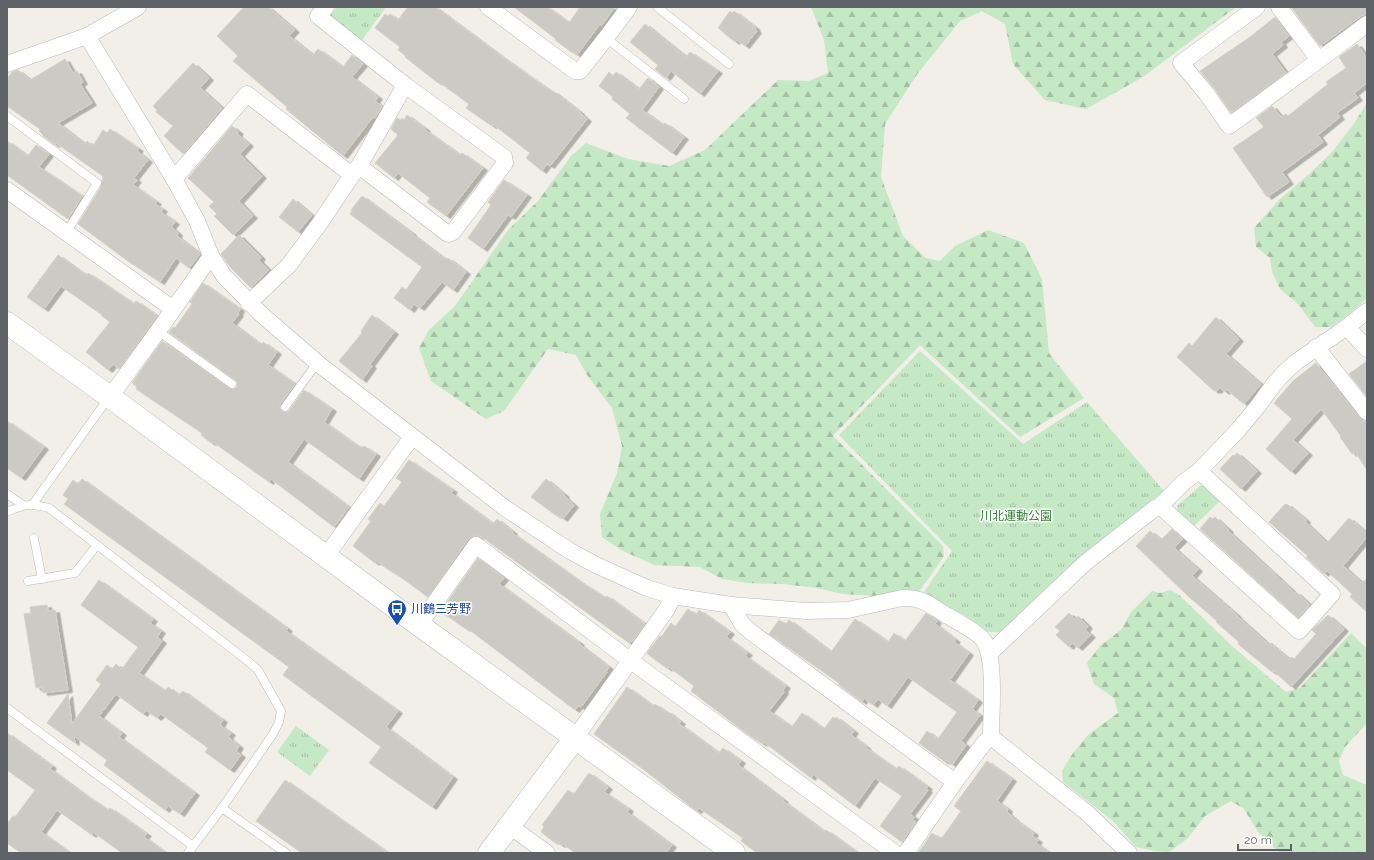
<svg xmlns="http://www.w3.org/2000/svg" width="1374" height="860" font-family="Raleway,'Noto Sans JP',sans-serif">
  <style>
    .forest { fill: url(#forest-firs) }
    .park { fill: url(#park-tufts) }
    .building { fill: #cccac5; stroke: #d6d1c6; filter: url(#shadow) }
    .lines { fill: none; stroke-linecap: round; stroke-linejoin: round }
    .lane-casing { stroke: #b5b8bc; stroke-width: 9 }
    .street-casing { stroke: #b5b8bc; stroke-width: 17 }
    .secondary-casing { stroke: #b6babf; stroke-width: 23 }
    .lane { stroke: #fff; stroke-width: 8 }
    .street { stroke: #fff; stroke-width: 16 }
    .secondary { stroke: #fff; stroke-width: 22 }
    .labels { text-anchor: middle; stroke-width: 3; stroke-linejoin: round; paint-order: stroke }
    .park-label { font-size: 12px; fill: #348238; stroke: #fff }
    .transit-label { font-size: 12px; fill: #164399; stroke: #fff; text-anchor: start }
  </style>
  <defs>
    <pattern id="forest-firs" width="22" height="20" patternUnits="userSpaceOnUse"><rect width="22" height="20" fill="#c5e8c5"/><path d="M5 1l3.5 6h-7zM16 11l3.5 6h-7z" fill="#a3c0a4"/></pattern>
    <pattern id="park-tufts" width="24" height="20" patternUnits="userSpaceOnUse"><rect width="24" height="20" fill="#c5e8c5"/><path d="M3 7l-1-3M5 7V3M7 7l1-3M15 17l-1-3M17 17v-4M19 17l1-3" fill="none" stroke="#a3c0a4"/></pattern>
    <filter id="shadow"><feDropShadow dx="4.5" dy="2.5" stdDeviation="0" flood-color="#0004"/></filter>
  </defs>
  <rect width="100%" height="100%" fill="#f1efe8"/>
  <!-- forest -->
  <g class="forest">
    <polygon points="811,7 1236,7 1143,77 1086,109 1045,100 1013,64 1005,24 982,11 960,21 918,73 885,124 881,177 903,236 926,258 940,261 955,246 988,230 1024,243 1042,279 1049,353 1084,398 1020,437 920,345 833,436 943,546 944,556 919,592 876,596 842,594 817,588 783,584 748,583 722,579 700,567 654,565 621,550 602,537 600,514 617,473 622,446 612,408 587,375 576,355 548,349 504,411 486,419 431,381 419,348 429,330 455,306 508,230 538,201 571,156 586,143 628,159 669,166 705,150 778,80 808,81 828,73 824,40"/>
    <polygon points="1367,103 1367,298 1348,315 1331,327 1315,327 1298,304 1280,289 1272,272 1270,258 1256,247 1254,228 1279,200 1307,176 1332,152 1353,125"/>
    <polygon points="1170,590 1178,594 1232,646 1286,692 1300,688 1351,633 1367,649 1367,723 1345,747 1339,761 1343,775 1367,785 1367,853 1280,853 1258,832 1244,809 1231,801 1205,816 1188,838 1169,852 1155,851 1136,847 1113,821 1063,782 1062,771 1073,753 1089,734 1118,713 1114,698 1094,684 1087,663 1100,646 1121,630 1131,612 1152,591 1160,593"/>
  </g>
  <!-- park -->
  <g class="park">
    <polygon points="337,7 386,7 362,40 330,16"/>
    <polygon points="920,351 1023,444 1087,402 1164,491 1073,564 1000,632 987,632 924,592 952,551 839,435"/>
    <polygon points="1200,486 1207,486 1221,500 1193,527 1178,513 1177,506"/>
    <polygon points="296,726 329,750 310,776 277,752"/>
  </g>
  <!-- building -->
  <g class="building">
    <polygon points="244,7 268,7 295,30 289,36 313,55 318,49 343,67 352,55 363,64 352,77 378,97 375,101 382,106 375,118 373,117 343,156 304,124 286,109 287,107 233,61 238,56 217,36"/>
    <polygon points="408,7 435,7 501,56 552,92 553,91 580,112 580,113 587,119 550,166 547,164 542,171 526,158 530,153 494,125 492,126 466,108 469,104 439,82 438,83 405,57 406,56 398,50 400,47 375,28 385,14 388,16 390,14 398,20"/>
    <polygon points="514,7 547,7 569,23 580,7 615,7 601,26 600,24 577,55 573,52 573,53 555,40 556,39"/>
    <polygon points="1291,7 1367,7 1367,14 1361,16 1320,46"/>
    <polygon points="730,11 732,13 734,11 756,28 755,29 757,31 745,46 737,40 735,42 718,28"/>
    <polygon points="1275,17 1289,36 1281,42 1283,45 1272,54 1286,73 1231,113 1214,88 1200,71 1250,37"/>
    <polygon points="645,24 686,57 690,52 718,71 700,94 671,71 666,78 655,69 658,65 630,42"/>
    <polygon points="1357,44 1367,58 1367,83 1354,93 1358,98 1337,113 1340,117 1318,135 1323,142 1282,172 1289,182 1267,197 1233,148 1264,127 1256,118 1272,106 1281,117 1286,114 1288,116 1328,84 1326,82 1346,68 1339,57"/>
    <polygon points="65,59 73,73 77,71 83,82 80,84 92,103 58,123 85,144 87,141 93,146 103,130 107,133 110,129 139,149 137,151 148,160 134,178 137,180 133,185 157,202 155,204 163,209 161,212 175,222 171,227 178,233 177,236 199,253 200,254 189,268 176,258 160,282 128,261 78,224 101,187 103,176 56,143 55,145 43,136 43,135 39,131 40,129 7,106 7,79 12,72 18,70 30,80"/>
    <polygon points="193,63 209,78 200,88 222,108 183,154 164,136 173,126 156,112 157,110 153,106"/>
    <polygon points="609,72 613,76 616,72 639,89 648,78 659,87 642,110 663,125 665,123 684,137 672,153 626,118 630,114 612,99 613,97 599,86"/>
    <polygon points="407,115 426,129 425,130 460,155 462,153 483,168 446,216 427,202 430,198 398,173 394,178 375,163 398,135 391,129 397,118 401,120 402,118 404,120"/>
    <polygon points="232,126 239,132 237,134 249,144 240,154 262,176 239,201 253,216 233,235 214,216 217,214 209,206 214,202 188,178"/>
    <polygon points="7,141 28,156 36,145 49,154 39,167 82,196 68,219 7,175"/>
    <polygon points="504,180 527,195 511,217 508,215 483,249 468,238 491,205 488,202"/>
    <polygon points="362,196 412,233 412,234 446,260 448,258 466,272 453,290 442,282 420,308 414,304 410,310 394,298 402,287 406,290 422,267 350,214 352,211 351,210"/>
    <polygon points="293,199 312,215 298,232 279,217"/>
    <polygon points="239,235 261,257 259,260 269,270 251,288 230,267 221,254"/>
    <polygon points="58,255 87,276 88,273 134,304 136,301 157,316 119,369 113,364 108,370 86,352 110,322 102,316 102,315 61,286 44,309 27,297"/>
    <polygon points="203,283 240,309 238,313 239,314 232,323 261,345 263,342 277,352 268,365 295,384 280,404 280,409 281,411 285,412 289,411 304,390 332,409 324,422 356,445 356,444 362,448 364,446 376,454 359,479 304,439 288,462 349,507 334,527 271,479 269,482 213,442 211,443 201,435 202,433 136,389 137,387 132,383 162,341 229,388 234,389 237,387 237,382 235,380 169,332 173,327 175,328 192,304 190,302"/>
    <polygon points="372,315 394,332 370,364 372,366 362,380 339,361 362,333 361,331"/>
    <polygon points="1216,317 1239,339 1226,354 1261,384 1244,404 1227,390 1225,392 1220,388 1217,391 1215,390 1214,391 1177,357 1189,343 1192,346"/>
    <polygon points="1367,361 1367,397 1349,374"/>
    <polygon points="1316,363 1360,418 1363,421 1367,421 1367,470 1355,452 1352,454 1340,437 1341,436 1321,409 1293,440 1308,453 1291,472 1266,449 1292,419 1274,403 1293,381"/>
    <polygon points="7,421 44,447 21,478 7,468"/>
    <polygon points="1237,453 1257,471 1241,489 1220,469 1233,455 1234,456"/>
    <polygon points="409,460 453,490 451,493 493,524 497,519 513,532 512,533 582,583 606,598 607,596 645,624 632,642 630,641 629,643 482,537 477,536 472,536 468,539 428,597 395,573 395,574 376,561 375,563 353,546 371,521 368,519 380,503 384,506 402,482 396,478"/>
    <polygon points="82,479 288,629 286,631 398,711 386,727 453,777 432,807 369,763 381,747 283,675 289,667 64,504 68,499 63,495 73,480 78,484"/>
    <polygon points="546,479 565,495 564,496 574,505 563,519 558,515 557,516 531,497"/>
    <polygon points="1285,504 1286,505 1287,504 1306,520 1305,522 1327,543 1349,518 1367,533 1367,537 1343,566 1362,583 1367,578 1367,612 1350,597 1352,594 1327,571 1324,574 1306,557 1308,556 1269,522"/>
    <polygon points="1210,517 1213,519 1215,517 1229,530 1228,531 1295,593 1296,592 1310,605 1298,618 1200,529"/>
    <polygon points="1172,529 1183,539 1174,548 1198,569 1192,576 1237,615 1237,616 1266,642 1267,641 1289,659 1292,657 1294,659 1316,634 1312,630 1328,615 1344,629 1291,687 1274,671 1272,672 1238,644 1239,642 1216,622 1217,621 1188,596 1136,546 1150,531 1161,540"/>
    <polygon points="478,558 504,578 499,584 580,643 579,644 609,667 606,672 607,672 581,707 578,706 575,710 467,628 466,629 443,613 446,610 443,608"/>
    <polygon points="99,580 153,619 150,623 161,631 157,637 162,641 139,673 165,691 168,687 179,695 183,691 205,707 223,720 220,725 231,733 228,737 239,746 236,751 241,755 230,770 205,752 208,748 161,714 157,718 146,710 143,714 116,694 99,716 122,733 119,737 195,793 180,814 168,806 165,810 104,765 107,760 74,736 75,743 47,723 68,694 72,724 101,684 96,680 107,665 112,669 116,664 122,669 138,647 81,605"/>
    <polygon points="47,605 48,611 55,610 68,690 43,693 42,687 36,688 24,614 31,613 30,607"/>
    <polygon points="688,609 696,615 699,610 730,632 726,637 748,653 745,656 786,686 783,690 784,692 769,711 792,727 802,713 824,729 833,717 835,719 836,717 854,731 851,735 867,747 866,748 896,769 899,766 928,787 926,789 928,790 910,814 914,817 912,820 916,822 902,842 880,826 902,796 875,778 855,806 813,774 811,778 764,742 763,744 750,736 691,691 694,686 669,667 668,669 650,656 647,653 660,636 662,636 671,623 675,627"/>
    <polygon points="926,613 937,621 935,624 956,640 954,642 969,653 950,680 978,700 972,709 980,715 961,741 966,745 952,765 946,760 945,762 919,743 927,731 938,739 957,712 908,677 887,706 878,699 873,705 864,698 862,702 838,684 839,683 769,634 779,620 786,624 789,620 831,652 855,619 888,642 894,633 905,641"/>
    <polygon points="1069,613 1075,619 1078,616 1088,626 1085,630 1091,635 1078,648 1072,643 1069,647 1056,635 1060,631 1055,627"/>
    <polygon points="627,687 653,706 655,704 666,712 667,711 681,722 679,724 719,753 723,748 741,761 738,765 784,800 783,801 825,832 826,830 858,853 757,853 741,841 743,838 699,808 697,811 690,806 643,769 594,734"/>
    <polygon points="7,733 52,766 50,769 84,794 108,810 110,808 147,834 144,837 166,853 122,853 93,832 92,835 57,810 41,832 70,853 21,853 7,843 7,824 13,816 15,817 18,813 35,790 7,770"/>
    <polygon points="987,761 1012,779 997,801 1008,809 1007,812 1016,820 1034,833 1032,836 1038,840 1036,843 1050,853 918,853 932,833 939,838 940,837 942,838 961,811 954,806"/>
    <polygon points="589,773 608,787 604,792 629,809 627,812 672,845 666,853 575,853 563,844 561,845 555,841 554,842 541,832 544,827 542,825 568,790 574,794"/>
    <polygon points="285,780 388,853 302,853 256,821"/>
  </g>
  <g class="lines">
    <defs>
      <g id="lane">
        <polyline points="657,7 729,64"/>
        <polyline points="606,38 684,99"/>
        <polyline points="7,116 97,183 66,233"/>
        <polyline points="158,331 232,384"/>
        <polyline points="285,407 317,363"/>
        <polyline points="7,494 23,505"/>
        <polyline points="33,504 109,397"/>
        <path d="M7,512c18,-8 22,-9 42,-4l200,154 9,8 23,41 -2,11 -6,12 -51,74 -34,45"/>
        <polyline points="34,538 42,579"/>
        <polyline points="28,581 75,573 97,545"/>
        <polyline points="7,708 193,846"/>
        <polyline points="222,808 286,853"/>
      </g>
      <g id="street">
        <polyline points="326,7 318,16 405,85"/>
        <polyline points="488,7 575,71 580,71 606,38 629,7"/>
        <polyline points="1257,7 1181,63 1206,93 1229,126 1319,60"/>
        <polyline points="1279,7 1319,60 1367,24"/>
        <path d="M87,36l87,143 23,42 14,35 13,20 37,38 59,51 185,143 65,43 26,14 51,23 26,8 58,9 75,6 42,-1 54,-12c20,-1 28,7 44,17 9,5 33,18 38,26 12,18 7,73 7,96l95,75 43,41"/>
        <polyline points="7,64 87,36 138,7"/>
        <polyline points="352,175 359,166 448,234 453,232 505,163 504,157 405,85 359,166"/>
        <polyline points="174,179 247,94 352,175 320,223 289,265 249,303"/>
        <polyline points="7,190 173,309"/>
        <polyline points="1347,327 1367,349"/>
        <polyline points="1316,347 1367,412"/>
        <polyline points="110,397 158,331 211,256"/>
        <polyline points="1160,506 1299,631 1332,594 1199,471"/>
        <polyline points="326,556 412,437"/>
        <polyline points="731,605 742,624 751,632 955,782"/>
        <polyline points="419,625 476,545 631,661 895,853"/>
        <polyline points="990,653 1085,563 1154,509 1160,506 1184,482 1199,471 1239,429 1258,406 1274,384 1284,373 1296,362 1347,327 1367,311"/>
        <polyline points="575,738 667,609 673,596"/>
        <polyline points="508,825 547,853"/>
        <polyline points="906,853 955,782 984,743 991,737"/>
      </g>
      <g id="secondary">
        <polyline points="7,323 110,397 419,625 734,853"/>
        <polyline points="489,853 575,738"/>
      </g>
    </defs>
    <!-- lane casing -->
    <use href="#lane" class="lane-casing"/>
    <!-- street casing -->
    <use href="#street" class="street-casing"/>
    <!-- secondary casing -->
    <use href="#secondary" class="secondary-casing"/>
    <!-- lane -->
    <use href="#lane" class="lane"/>
    <!-- street -->
    <use href="#street" class="street"/>
    <!-- secondary -->
    <use href="#secondary" class="secondary"/>
  </g>
  <!-- icons -->
  <defs>
    <symbol id="bus-pin" viewBox="-11 -11 22 30"><path d="M0 17L-7.5 6A9.5 9.5 0 1 1 7.5 6Z" fill="#1a4fb4" stroke="#fff"/><path d="M-5-6H5V4H4V6H2V4H-2V6H-4V4H-5ZM-3.5-4V0h7V-4ZM-3.5 1.2v1.5H-2V1.2ZM2 1.2v1.5H3.5V1.2Z" fill="#fff"/></symbol>
  </defs>
  <g fill-rule="evenodd">
    <use href="#bus-pin" x="386" y="598" width="22" height="30"/>
  </g>
  <g class="labels">
    <!-- park labels -->
    <g class="park-label">
      <text x="1016" y="520">川北運動公園</text>
    </g>
    <!-- transit labels -->
    <g class="transit-label">
      <text x="411" y="613">川鶴三芳野</text>
    </g>
  </g>
  <!-- border -->
  <rect width="1374" height="860" fill="none" stroke="#5f6368" stroke-width="16"/>
  <!-- scale -->
  <path d="M1238 844v6h53v-6" fill="none" stroke="#5f6368" stroke-width="2"/>
  <text x="1244" y="844" font-size="12" fill="#5f6368" stroke="#ffffff" stroke-width="3" paint-order="stroke">20 m</text>
</svg>
